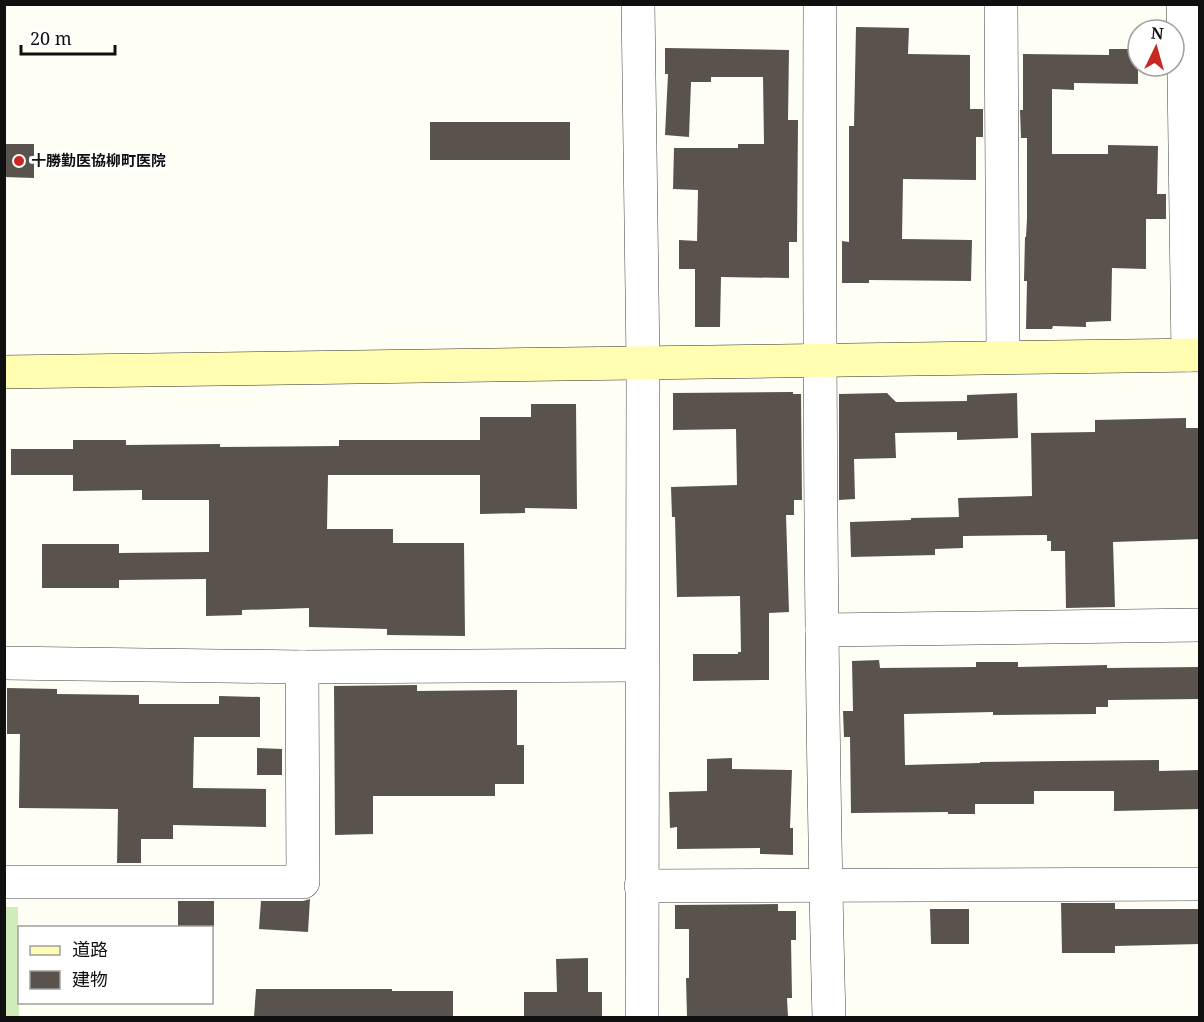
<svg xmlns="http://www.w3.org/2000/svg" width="1204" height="1022" font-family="'Noto Serif','Noto Sans JP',serif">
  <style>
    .green { fill: #d0ecba }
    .building { fill: #5a524c }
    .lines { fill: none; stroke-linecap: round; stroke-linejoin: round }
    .street-casing { stroke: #434343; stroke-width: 34 }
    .secondary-casing { stroke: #323232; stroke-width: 34 }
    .street { stroke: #fff; stroke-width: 33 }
    .secondary { stroke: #fffdaf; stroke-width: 33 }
    .poi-dot { fill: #c82821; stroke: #fff; stroke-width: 2 }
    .labels { text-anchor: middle; stroke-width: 6; stroke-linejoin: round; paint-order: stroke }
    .poi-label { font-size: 15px; font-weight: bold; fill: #101010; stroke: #fff; text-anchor: start }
  </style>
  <rect width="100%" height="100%" fill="#fffef4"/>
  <!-- green -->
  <polygon class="green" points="5,907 18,907 19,1017 5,1017"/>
  <!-- building -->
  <g class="building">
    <polygon points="856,27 909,28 908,54 970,55 970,109 983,109 983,137 976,137 976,180 903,179 902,239 972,240 971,281 869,280 869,283 842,283 842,241 849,242 849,126 854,126"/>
    <polygon points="665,48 789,50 788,120 798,120 797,242 789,242 789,278 721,277 720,327 695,327 695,269 679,269 679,240 697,241 698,190 673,189 674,148 738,148 738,144 764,144 763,77 711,77 711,82 691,82 689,137 665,135 668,74 665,74"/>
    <polygon points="1109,49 1138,49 1138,84 1074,83 1074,90 1052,89 1052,154 1108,154 1108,145 1158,146 1157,194 1166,194 1166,219 1146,219 1146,269 1112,268 1111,321 1086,322 1086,327 1053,326 1052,329 1026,329 1027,281 1024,281 1025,237 1026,237 1027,219 1027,138 1021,138 1020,110 1023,110 1023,54 1109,55"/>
    <rect x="430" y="122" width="140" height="38"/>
    <polygon points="4,144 34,144 34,178 4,177"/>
    <polygon points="793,392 793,394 801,394 802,500 794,500 794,515 786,515 789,612 769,613 769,680 693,681 693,654 738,654 738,652 741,652 740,596 677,597 675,517 672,517 671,487 737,485 736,429 673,430 673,393"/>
    <polygon points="887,393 896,402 967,401 967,395 1017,393 1018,438 957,440 957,432 895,433 896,458 854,459 855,499 839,500 839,394"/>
    <polygon points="531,404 576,404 577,509 525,508 525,513 480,514 480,475 328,475 327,529 393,529 393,543 464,543 465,636 387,635 387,629 309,627 309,608 242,610 242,615 206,616 206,579 119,580 119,588 42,588 42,544 119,544 119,553 209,552 209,500 142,500 142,490 73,491 73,475 11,475 11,449 73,449 73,440 126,440 126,445 220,444 220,447 339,446 339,440 480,440 480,417 531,417"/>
    <polygon points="1186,418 1186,428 1200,428 1200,539 1113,542 1115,607 1066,608 1065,551 1051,551 1051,541 1047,541 1047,535 963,536 963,548 935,549 935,555 851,557 850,522 911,520 911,518 959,517 958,498 1032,496 1031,433 1095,432 1095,420"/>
    <polygon points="879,660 880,668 976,667 976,662 1018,662 1018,667 1107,665 1107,668 1200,667 1200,699 1108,700 1108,707 1096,707 1096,714 993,715 993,712 904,714 905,765 980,763 980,762 1159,760 1159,771 1200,770 1200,809 1114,811 1114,791 1034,791 1034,804 975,804 975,814 948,814 948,812 851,813 850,737 844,737 843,711 853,711 852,661"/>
    <polygon points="417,685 417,691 517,690 517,745 524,745 524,784 495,784 495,796 373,796 373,834 335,835 334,686"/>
    <polygon points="7,688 57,689 57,694 139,695 139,704 219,704 219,696 260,697 260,737 194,737 193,788 266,789 266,827 173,825 173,839 141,839 141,863 117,863 118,809 19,808 20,734 7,734"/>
    <polygon points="257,748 282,749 282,775 257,775"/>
    <polygon points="732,758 732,769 792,770 790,828 793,828 793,855 760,854 760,848 677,849 677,827 670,828 669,792 707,791 707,759"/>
    <polygon points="310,899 308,932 259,929 261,901 303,901"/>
    <rect x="178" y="901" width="36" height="26"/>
    <polygon points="1061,903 1115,903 1115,909 1200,909 1200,944 1115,946 1115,953 1062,953"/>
    <polygon points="778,904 778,911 796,911 796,940 791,940 792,998 787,998 788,1017 687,1017 686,978 689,978 689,929 675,929 675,905"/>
    <polygon points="930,909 969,909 969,944 931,944"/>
    <polygon points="588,958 588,992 602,992 602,1017 524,1017 524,992 557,992 556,959"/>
    <polygon points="256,989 392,989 392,991 453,991 453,1017 254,1017"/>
  </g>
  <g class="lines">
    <defs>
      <g id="street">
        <polyline points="638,4 643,363 642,1018"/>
        <path d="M820,4c-1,338 0,676 9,1014"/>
        <polyline points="1001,4 1003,357"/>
        <polyline points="1183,4 1188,355"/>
        <polyline points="822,630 1200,625"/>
        <polyline points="4,663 302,667 303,882 4,882"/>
        <polyline points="302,667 642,665"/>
        <polyline points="641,886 1200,884"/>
      </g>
      <polyline id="secondary" points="4,372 1200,355"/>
    </defs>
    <!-- street casing -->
    <use href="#street" class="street-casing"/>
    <!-- secondary casing -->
    <use href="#secondary" class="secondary-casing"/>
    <!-- street -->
    <use href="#street" class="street"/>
    <!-- secondary -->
    <use href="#secondary" class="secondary"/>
  </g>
  <!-- markers -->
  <circle class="poi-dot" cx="19" cy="161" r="6"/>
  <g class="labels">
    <!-- poi labels -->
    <g class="poi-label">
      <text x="31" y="166">十勝勤医協柳町医院</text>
    </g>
  </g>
  <!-- border -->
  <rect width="1204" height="1022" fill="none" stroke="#101010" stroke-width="12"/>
  <!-- legend -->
  <rect x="18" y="926" width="195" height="78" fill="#ffffff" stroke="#9f9f9f" stroke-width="1.5"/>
  <rect x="30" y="946" width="30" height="9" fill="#fffdaf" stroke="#9f9f9f" stroke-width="1.5"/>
  <text x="72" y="956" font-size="18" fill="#101010">道路</text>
  <rect x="30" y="971" width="30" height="18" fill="#5a524c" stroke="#9f9f9f" stroke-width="1.5"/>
  <text x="72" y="986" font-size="18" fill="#101010">建物</text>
  <!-- north arrow -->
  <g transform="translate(1156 48) rotate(5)"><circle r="28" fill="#ffffff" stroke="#9f9f9f" stroke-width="1.5"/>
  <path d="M0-4.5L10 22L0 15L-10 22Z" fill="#c82821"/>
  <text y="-9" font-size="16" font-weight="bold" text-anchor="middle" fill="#101010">N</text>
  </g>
  <!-- scale -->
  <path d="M21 45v9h94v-9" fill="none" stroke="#101010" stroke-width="3"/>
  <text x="30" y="45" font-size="18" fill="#101010" stroke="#ffffff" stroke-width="4.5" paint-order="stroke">20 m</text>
</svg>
